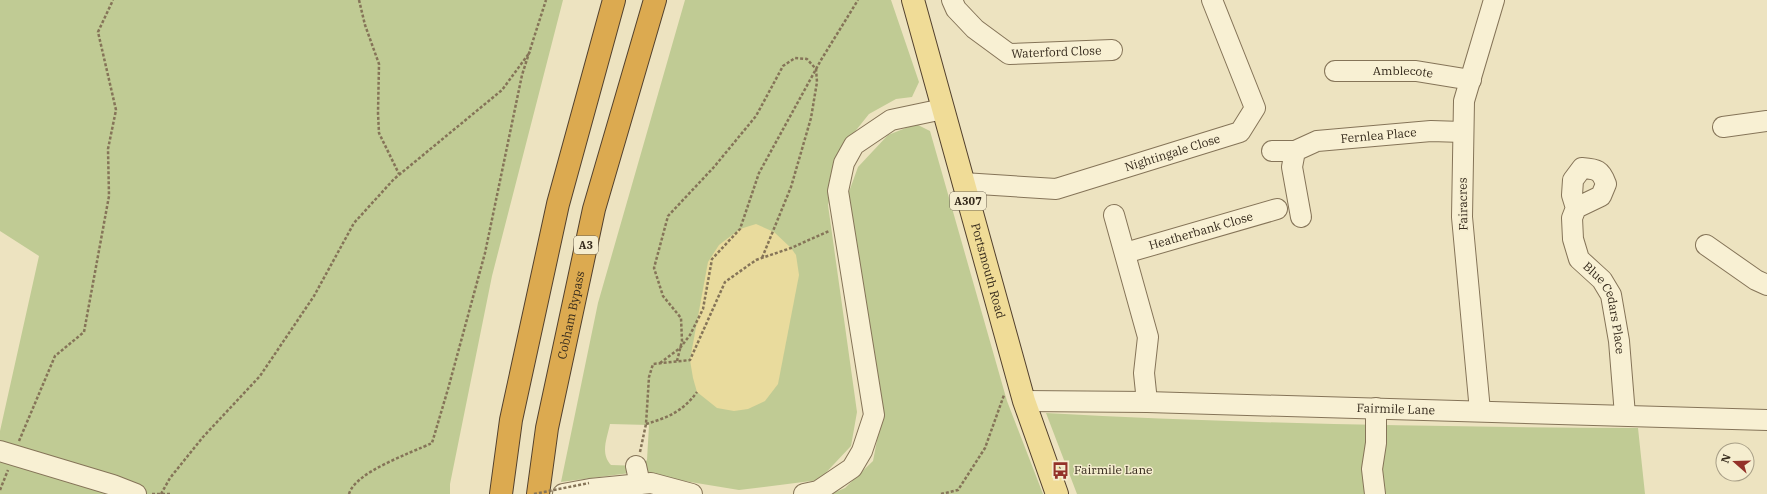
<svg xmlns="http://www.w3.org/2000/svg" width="1767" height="494" font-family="'IBM Plex Serif',serif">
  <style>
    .green { fill: #c0cb94; fill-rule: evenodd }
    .sand { fill: #e9db9d }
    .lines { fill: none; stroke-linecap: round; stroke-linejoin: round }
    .minor-casing { stroke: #857458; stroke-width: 22 }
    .major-casing { stroke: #53412d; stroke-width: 24 }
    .highway-casing { stroke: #53412d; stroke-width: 24 }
    .path { stroke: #857458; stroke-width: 2.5; stroke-dasharray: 3 2; stroke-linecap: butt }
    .minor { stroke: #f8f0d3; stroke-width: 20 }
    .major { stroke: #f0dc97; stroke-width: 22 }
    .highway { stroke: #dcaa50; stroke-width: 22 }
    .path-bridge { stroke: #857458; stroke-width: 2.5; stroke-dasharray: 3 2; stroke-linecap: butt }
    .labels { text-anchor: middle; stroke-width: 3; stroke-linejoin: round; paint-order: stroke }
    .shield { fill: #f5edcf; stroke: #6f6452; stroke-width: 1 }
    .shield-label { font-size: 11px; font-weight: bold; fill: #352a1c }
    .street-label { font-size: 12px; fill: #352a1c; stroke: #f5edcf }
    .poi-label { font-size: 12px; fill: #352a1c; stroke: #f5edcf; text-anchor: start }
  </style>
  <rect width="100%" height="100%" fill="#ede3c0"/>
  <!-- green -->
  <g class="green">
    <polygon points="0,0 563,0 492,276 450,484 450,494 0,494 0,431 39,256 0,231"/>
    <path d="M685,0h206l28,82 -7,15 -16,2 -27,15 -28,35 -13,56 29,207 -6,34 -32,34 -80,10 -61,-10 -33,-9 -84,11 37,-179zM610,424l39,1 -2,35 -5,6 -31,-1c-11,-12 -4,-26 -1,-41z"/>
    <polygon points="916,124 930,131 1007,401 1043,494 831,494 845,488 873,461 882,414 846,200 858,167 888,135"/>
    <path d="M1046,413c198,11 394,14 592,15l7,66h-568z"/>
  </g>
  <!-- sand -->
  <polygon class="sand" points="756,224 774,232 791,248 796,255 799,275 778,384 765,401 748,409 734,411 717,408 697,392 693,378 690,360 708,262 719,245 740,229"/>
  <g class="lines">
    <defs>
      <g id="minor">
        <path id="s1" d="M952,0l4,9 19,20 34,25 103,-4"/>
        <path id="s2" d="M1335,71h81l55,9"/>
        <polyline points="1723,127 1767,121"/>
        <polyline points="1272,151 1295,151"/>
        <path id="s3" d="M963,183l93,6 184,-57 15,-24 -43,-108"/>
        <path id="s4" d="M1576,208l25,-12 5,-12c-5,-14 -9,-15 -24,-16l-9,12 -1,15 4,13 -4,10 1,21 6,20 23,21 9,15 8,46 6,74"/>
        <polyline points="1114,215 1148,337 1144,373 1147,402"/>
        <path id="s5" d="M1301,217l-9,-50 3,-16 22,-10 114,-10 32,1"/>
        <polyline points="1706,245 1756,280 1767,285"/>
        <path id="s6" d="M1125,253l152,-44"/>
        <path id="s7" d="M1024,401l123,1 620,18"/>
        <polyline points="1480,411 1462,217 1464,101 1494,0"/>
        <polyline points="0,451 113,485 136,494"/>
        <polyline points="636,466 640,484"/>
        <polyline points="563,494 590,489 651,483 692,494"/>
        <polyline points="804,494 818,491 852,468 862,451 874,415 838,191 844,163 854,145 891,120 943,109"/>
        <polyline points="1375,494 1372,469 1376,443 1376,408"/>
      </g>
      <g id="major">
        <path id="s8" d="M913,0l111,401 33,93"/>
      </g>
      <g id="highway">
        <polyline points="501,494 511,420 558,204 614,0"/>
        <path id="s9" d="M538,494l9,-66 47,-219 61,-209"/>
      </g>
    </defs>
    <!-- minor casing -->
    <use href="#minor" class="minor-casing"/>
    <!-- major casing -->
    <use href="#major" class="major-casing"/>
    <!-- highway casing -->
    <use href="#highway" class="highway-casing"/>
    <!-- path -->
    <g class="path">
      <polyline points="359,0 365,25 379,64 378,113 379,133 399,174"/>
      <polyline points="677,361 682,341 681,318 663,296 654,268 668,216 714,167 756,116 783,66 795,58 807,59 816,69 817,82 811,118 791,187 762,258"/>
      <polyline points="660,363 680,348 690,335 703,309 712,259 740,229 759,173 821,60 858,0"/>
      <path d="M646,424c23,-7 36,-12 51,-32"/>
      <polyline points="19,441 55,356 84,332 109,196 108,149 116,110 98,32 113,0"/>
      <polyline points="640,452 646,424 649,377 653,364 690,360 725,282 756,260 791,248 829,231"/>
      <polyline points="0,490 8,470"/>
      <polyline points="152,494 171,494"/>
      <polyline points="161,494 170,478 203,437 260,376 314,296 354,223 394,179 502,90 530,52"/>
      <path d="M349,494c6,-22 62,-41 83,-51l16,-54 37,-136 37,-178 24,-75"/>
      <polyline points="941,494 958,490 985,448 1004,395"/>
    </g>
    <!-- minor -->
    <use href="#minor" class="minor"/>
    <!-- major -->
    <use href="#major" class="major"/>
    <!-- highway -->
    <use href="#highway" class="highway"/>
    <!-- path-bridge -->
    <polyline class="path-bridge" points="534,494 589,483"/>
  </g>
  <!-- icons -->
  <defs>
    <symbol id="bus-bare" viewBox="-9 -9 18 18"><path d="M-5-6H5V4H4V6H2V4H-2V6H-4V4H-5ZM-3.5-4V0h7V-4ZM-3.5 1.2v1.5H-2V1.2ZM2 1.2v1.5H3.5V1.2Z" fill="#933129" stroke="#f5edcf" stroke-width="2.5" paint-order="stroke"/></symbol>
  </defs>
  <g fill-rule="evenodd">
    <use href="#bus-bare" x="1048" y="458" width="25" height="25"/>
  </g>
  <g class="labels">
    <!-- shield labels -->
    <g class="shield">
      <rect x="950" y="192" width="36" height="18" rx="3"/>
      <rect x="574" y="236" width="24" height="18" rx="3"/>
    </g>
    <g class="shield-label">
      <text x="968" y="205">A307</text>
      <text x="586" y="249">A3</text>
    </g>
    <!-- street labels -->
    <g class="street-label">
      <text dy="4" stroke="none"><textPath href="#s1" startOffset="127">Waterford Close</textPath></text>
      <text dy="4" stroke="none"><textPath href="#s2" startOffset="68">Amblecote</textPath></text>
      <text dy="4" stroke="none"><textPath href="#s5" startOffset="153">Fernlea Place</textPath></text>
      <text dy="4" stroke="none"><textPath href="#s3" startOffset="215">Nightingale Close</textPath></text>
      <text transform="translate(1463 204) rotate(-91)" y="4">Fairacres</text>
      <text dy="4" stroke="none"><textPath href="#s6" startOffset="79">Heatherbank Close</textPath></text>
      <text dy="4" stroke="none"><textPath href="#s8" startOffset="281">Portsmouth Road</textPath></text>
      <text dy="4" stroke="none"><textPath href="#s4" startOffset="227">Blue Cedars Place</textPath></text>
      <text dy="4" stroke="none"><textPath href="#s9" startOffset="182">Cobham Bypass</textPath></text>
      <text dy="4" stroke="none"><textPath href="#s7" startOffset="372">Fairmile Lane</textPath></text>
    </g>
    <!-- poi labels -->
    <g class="poi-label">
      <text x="1074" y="474">Fairmile Lane</text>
    </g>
  </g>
  <!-- north arrow -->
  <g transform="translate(1735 462) rotate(290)"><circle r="19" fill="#f5edcf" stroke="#a89f87"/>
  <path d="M0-3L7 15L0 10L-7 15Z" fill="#933129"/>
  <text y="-6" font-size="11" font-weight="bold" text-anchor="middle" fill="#352a1c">N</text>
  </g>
</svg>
